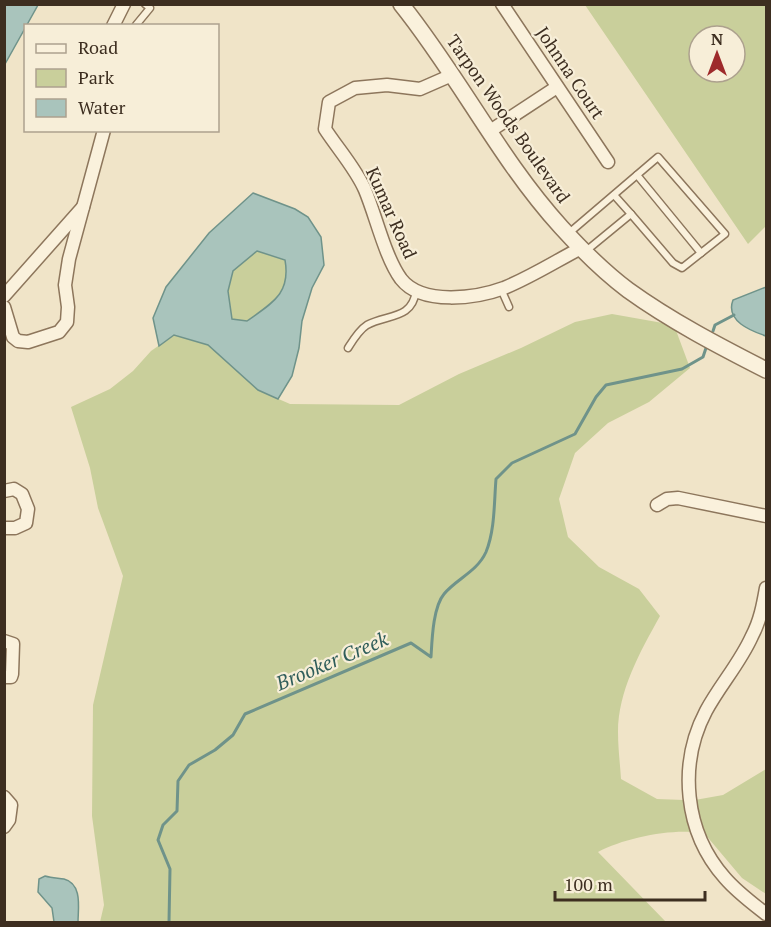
<svg xmlns="http://www.w3.org/2000/svg" width="771" height="927" font-family="'PT Serif',serif">
  <style>
    .green { fill: #c9cf9b; fill-rule: evenodd }
    .water { fill: #a9c4bc; stroke: #6f938a; stroke-width: 1.5; fill-rule: evenodd }
    .lines { fill: none; stroke-linecap: round; stroke-linejoin: round }
    .stream { stroke: #6f938a; stroke-width: 3 }
    .service-casing { stroke: #8d765c; stroke-width: 9 }
    .minor-casing { stroke: #8d765c; stroke-width: 15 }
    .tertiary-casing { stroke: #8d765c; stroke-width: 18 }
    .service { stroke: #faf1dc; stroke-width: 6 }
    .minor { stroke: #faf1dc; stroke-width: 12 }
    .tertiary { stroke: #faf1dc; stroke-width: 15 }
    .labels { text-anchor: middle; stroke-width: 4.5; stroke-linejoin: round; paint-order: stroke }
    .street-label { font-size: 18px; fill: #3d2e20; stroke: #f7eed8 }
    .water-label { font-size: 20px; font-style: italic; fill: #2f5d5a; stroke: #f7eed8 }
  </style>
  <rect width="100%" height="100%" fill="#f0e4c8"/>
  <!-- green -->
  <g class="green">
    <path d="M585,5h181v221l-18,18zM699,36h36v36h-36z"/>
    <polygon points="256,251 285,260 288,278 275,301 247,322 231,319 228,291 233,271"/>
    <path d="M612,314l62,11 16,43 -41,34 -41,21 -33,30 -16,46 9,38 31,30 40,22 21,27c-20,36 -42,75 -42,116 0,16 2,31 3,47l36,20 27,1 8,32c-28,-2 -70,7 -94,20l68,70h-566l4,-17 -12,-89 1,-111 30,-129 -25,-68 -8,-40 -19,-61 39,-18 23,-18 18,-20 23,-16 34,10 50,45 32,14 109,1 60,-31 62,-26 54,-26z"/>
    <polygon points="766,769 766,894 742,878 704,833 695,800 723,795"/>
  </g>
  <!-- water -->
  <g class="water">
    <polygon points="5,4 38,5 5,64 4,5"/>
    <path d="M253,193l42,16 13,8 13,20 3,28 -12,23 -10,33 -3,27 -7,28 -14,23 -20,-9 -50,-45 -34,-10 -15,11 -6,-28 13,-31 43,-54zM257,251l28,9c6,34 -13,43 -38,61l-15,-2 -4,-28 5,-20z"/>
    <path d="M766,287v49c-15,-5 -41,-15 -33,-36z"/>
    <path d="M45,876c7,2 13,2 19,3 19,5 14,30 14,43h-24l-2,-14 -14,-16 1,-13z"/>
  </g>
  <g class="lines">
    <!-- stream -->
    <g class="stream">
      <polyline points="713,331 715,325 734,315"/>
      <path d="M169,922l1,-53 -12,-29 5,-15 14,-14 1,-30 11,-16 26,-15 18,-15 12,-21 166,-71 20,14c1,-17 2,-50 13,-63 12,-15 33,-22 42,-42 9,-22 8,-49 10,-73l16,-16 63,-29 21,-37 10,-12 76,-16 21,-12 3,-9"/>
    </g>
    <defs>
      <g id="service">
        <polyline points="136,25 150,8 145,4"/>
        <polyline points="637,175 701,253"/>
        <polyline points="614,195 631,214"/>
        <polyline points="569,233 658,157 725,234 682,268 673,263 631,214 586,251"/>
        <polyline points="501,289 509,307"/>
        <path d="M348,348c5,-8 11,-18 19,-23 20,-11 45,-5 49,-34"/>
      </g>
      <g id="minor">
        <polyline points="502,4 608,162"/>
        <polyline points="113,26 124,4"/>
        <path d="M452,75l-32,14 -33,-4 -32,3 -26,14 -4,27c13,20 31,40 40,61 11,26 20,67 36,89 21,27 76,19 103,9 27,-11 52,-27 77,-40"/>
        <polyline points="490,131 557,87"/>
        <polyline points="4,296 83,207"/>
        <polyline points="4,307 13,337 18,341 28,342 59,332 67,322 68,307 65,285 69,259 104,130"/>
        <polyline points="4,491 14,489 22,494 28,509 26,523 15,528 4,528"/>
        <polyline points="657,505 667,499 678,498 766,516"/>
        <path d="M766,588c-3,17 -6,33 -14,48 -12,27 -32,49 -46,75 -28,53 -22,121 19,167 12,14 27,25 41,36"/>
        <polyline points="4,641 13,644 12,674 11,677 4,677"/>
        <polyline points="4,797 11,805 9,820 4,827"/>
      </g>
      <path id="tertiary" d="M401,4c58,72 99,156 160,223 20,22 43,45 67,63 43,31 91,56 138,80"/>
    </defs>
    <!-- service casing -->
    <use href="#service" class="service-casing"/>
    <!-- minor casing -->
    <use href="#minor" class="minor-casing"/>
    <!-- tertiary casing -->
    <use href="#tertiary" class="tertiary-casing"/>
    <!-- service -->
    <use href="#service" class="service"/>
    <!-- minor -->
    <use href="#minor" class="minor"/>
    <!-- tertiary -->
    <use href="#tertiary" class="tertiary"/>
  </g>
  <g class="labels">
    <!-- street labels -->
    <g class="street-label">
      <text transform="translate(570 73) rotate(56)" y="6">Johnna Court</text>
      <text transform="translate(508 119) rotate(55)" y="6">Tarpon Woods Boulevard</text>
      <text transform="translate(391 213) rotate(66)" y="6">Kumar Road</text>
    </g>
    <!-- water labels -->
    <g class="water-label">
      <text transform="translate(332 661) rotate(-23)" y="7">Brooker Creek</text>
    </g>
  </g>
  <!-- border -->
  <rect width="771" height="927" fill="none" stroke="#3d2e20" stroke-width="12"/>
  <!-- legend -->
  <rect x="24" y="24" width="195" height="108" fill="#f7eed8" stroke="#ada18e" stroke-width="1.5"/>
  <rect x="36" y="44" width="30" height="9" fill="#faf1dc" stroke="#ada18e" stroke-width="1.5"/>
  <text x="78" y="54" font-size="18" fill="#3d2e20">Road</text>
  <rect x="36" y="69" width="30" height="18" fill="#c9cf9b" stroke="#ada18e" stroke-width="1.5"/>
  <text x="78" y="84" font-size="18" fill="#3d2e20">Park</text>
  <rect x="36" y="99" width="30" height="18" fill="#a9c4bc" stroke="#ada18e" stroke-width="1.5"/>
  <text x="78" y="114" font-size="18" fill="#3d2e20">Water</text>
  <!-- north arrow -->
  <g transform="translate(717 54)"><circle r="28" fill="#f7eed8" stroke="#ada18e" stroke-width="1.5"/>
  <path d="M0-4.5L10 22L0 15L-10 22Z" fill="#9e2a2b"/>
  <text y="-9" font-size="16" font-weight="bold" text-anchor="middle" fill="#3d2e20">N</text>
  </g>
  <!-- scale -->
  <path d="M555 891v9h150v-9" fill="none" stroke="#3d2e20" stroke-width="3"/>
  <text x="564" y="891" font-size="18" fill="#3d2e20" stroke="#f7eed8" stroke-width="4.5" paint-order="stroke">100 m</text>
</svg>
